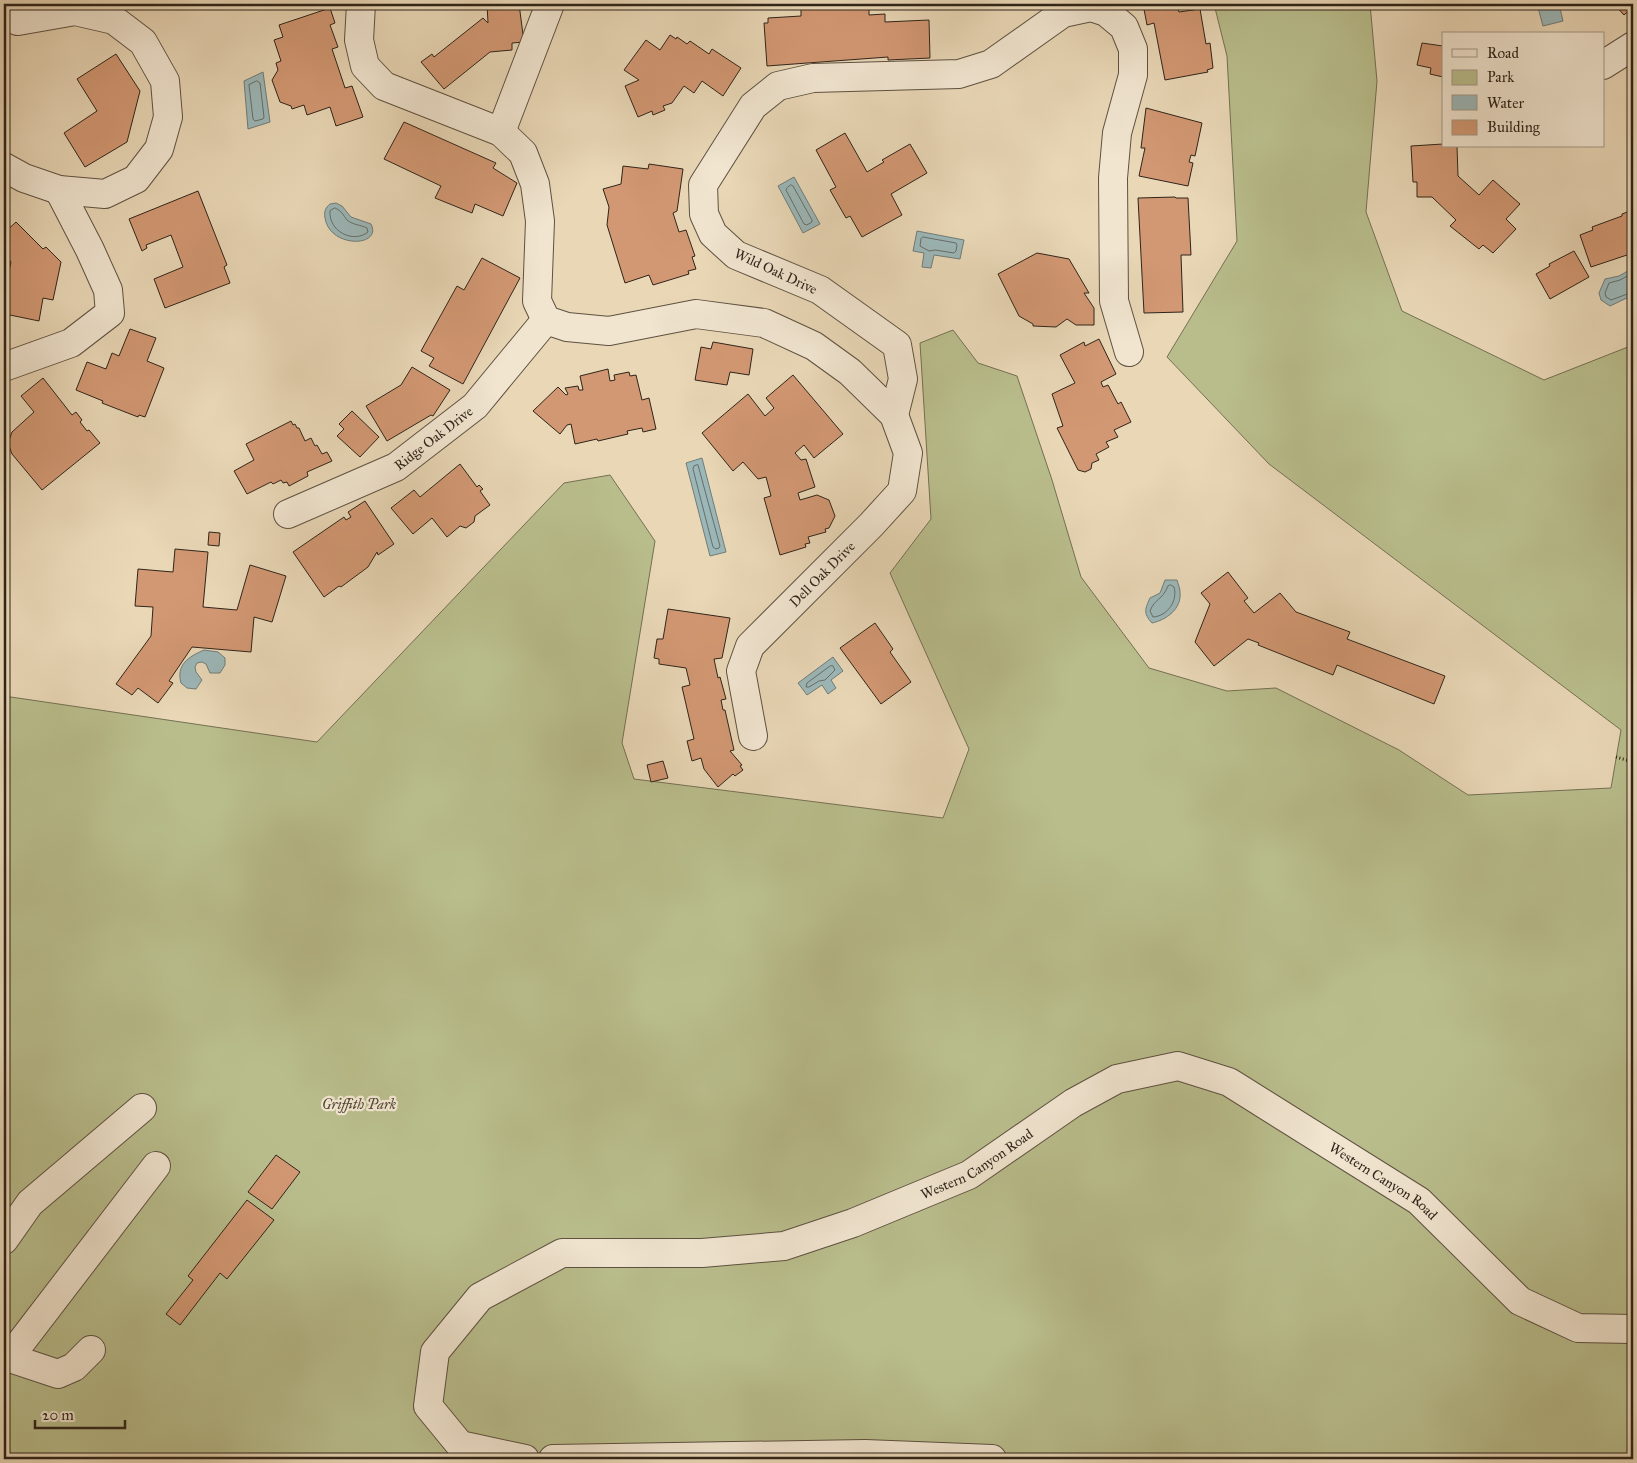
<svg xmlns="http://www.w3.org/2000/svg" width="1637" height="1463" font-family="'IM FELL Great Primer',serif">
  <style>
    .green { fill: #b9bd8c; stroke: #747053 }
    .water { fill: #9cb7b8; stroke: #707c79 }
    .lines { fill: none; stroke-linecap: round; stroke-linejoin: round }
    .shore { stroke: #666e69; stroke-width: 1 }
    .building { fill: #d29873; stroke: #2f241a }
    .minor-casing { stroke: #5e5141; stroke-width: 30 }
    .path { stroke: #2f241a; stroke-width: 3; stroke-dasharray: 1 2.5; stroke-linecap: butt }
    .minor { stroke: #f1e5d0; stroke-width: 28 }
    .labels { text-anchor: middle; stroke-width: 4.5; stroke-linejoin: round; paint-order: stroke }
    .street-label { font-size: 14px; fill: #2f241a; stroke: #f1e5d0 }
    .park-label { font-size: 14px; font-style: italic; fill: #524a36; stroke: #f1e5d0 }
  </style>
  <rect width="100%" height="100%" fill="#e9d7b6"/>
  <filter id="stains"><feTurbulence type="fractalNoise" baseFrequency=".004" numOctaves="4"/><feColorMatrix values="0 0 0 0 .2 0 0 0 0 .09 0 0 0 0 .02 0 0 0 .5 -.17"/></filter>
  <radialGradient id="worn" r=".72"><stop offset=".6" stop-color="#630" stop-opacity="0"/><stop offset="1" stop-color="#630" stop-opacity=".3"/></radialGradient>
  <!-- green -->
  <polygon class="green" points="1214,4 1370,4 1377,81 1366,212 1402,311 1544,380 1633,345 1633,1459 4,1459 4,696 317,742 564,483 610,475 655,541 622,743 634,779 943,818 969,749 890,573 931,519 920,343 953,330 978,363 1017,376 1052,480 1081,577 1149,668 1227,691 1276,688 1399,750 1468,795 1611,788 1621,730 1269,464 1167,357 1237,241 1227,56"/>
  <!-- water -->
  <g class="water">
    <polygon points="1537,4 1559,4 1563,21 1543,26"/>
    <polygon points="263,72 270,122 248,129 244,81"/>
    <polygon points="794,177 820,224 803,233 778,186"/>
    <path d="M336,203l6,3 9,11 20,7c12,23 -41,25 -46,-6 -1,-6 0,-10 5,-14z"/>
    <polygon points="917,231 964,240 960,259 934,255 931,268 922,267 924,253 913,251"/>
    <polygon points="1633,268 1633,295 1610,306 1601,300 1599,293 1605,279 1619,276"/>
    <polygon points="702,458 726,552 710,556 686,463"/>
    <path d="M1165,580h12c1,4 3,8 3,12 2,17 -14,28 -28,31 -9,-10 -7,-14 -2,-25l10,-5z"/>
    <path d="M204,650l14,2 7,6v7l-5,8h-10l-4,-9 -4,-2 -5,1 -2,4 1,5 6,8 -6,9 -9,-1 -6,-5c-5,-18 7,-26 23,-33z"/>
    <polygon points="833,657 843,671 831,680 836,688 828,694 822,685 807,695 798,683"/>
  </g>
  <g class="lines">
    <!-- shore -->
    <g class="shore">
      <polygon points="257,81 260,83 264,117 263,119 255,121 253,119 249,85"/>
      <polygon points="791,185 793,186 812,220 812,222 807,225 804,224 786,190 787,188"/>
      <path d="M335,208c7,3 8,7 12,12 6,5 14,5 20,8l1,4c-15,12 -40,-1 -38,-21z"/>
      <polygon points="923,237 956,243 957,245 956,251 954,253 935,250 929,251 920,246 921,239"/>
      <polyline points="1633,273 1620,280 1609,283 1605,293 1606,297 1611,300 1633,292"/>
      <polygon points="698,465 720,546 719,548 716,549 713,547 693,469 694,466"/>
      <path d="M1171,585l3,2c4,13 -6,29 -21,30l-3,-6c5,-13 12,-10 18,-25z"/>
      <polygon points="833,666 835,670 825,680 819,681 809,687 806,687 807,683 830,666"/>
    </g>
  </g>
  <!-- building -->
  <g class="building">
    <polygon points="487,4 519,4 524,42 512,43 512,50 490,52 444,89 421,62 432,54 434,57 483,18 488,23"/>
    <polygon points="801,4 843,4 843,6 869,5 869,15 885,14 885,22 929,20 930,58 888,60 888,57 767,66 764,23 768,23 768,18 801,16"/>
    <polygon points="1143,4 1176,4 1179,12 1200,9 1206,44 1210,43 1213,68 1207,70 1208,72 1165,80 1154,23 1147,25"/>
    <polygon points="1614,4 1633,4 1633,7 1624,15"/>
    <polygon points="330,8 335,23 330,25 338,47 332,49 345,88 352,86 363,117 336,126 330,107 307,115 304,105 292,109 291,106 280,102 272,80 278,70 276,63 281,61 274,40 283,37 279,25"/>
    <polygon points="670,35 676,39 677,37 687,44 690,41 709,54 712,49 741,68 723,96 702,81 694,93 684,86 672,103 663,106 665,110 653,115 652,111 638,117 625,86 639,80 624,70 646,40 660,50"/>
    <polygon points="1422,43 1443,46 1443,77 1430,74 1431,68 1417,65"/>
    <polygon points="116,54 140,91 127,142 85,167 64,133 97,111 77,79"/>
    <polygon points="1146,108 1202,123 1195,156 1191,155 1189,162 1193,163 1188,186 1139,176 1145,148 1141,148"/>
    <polygon points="404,122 496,163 493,168 517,183 503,216 475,204 472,213 435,198 441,186 384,159"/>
    <polygon points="845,133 867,172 884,162 882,160 910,144 927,173 891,194 902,215 862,237 850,216 846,218 830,190 836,187 816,150"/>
    <polygon points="1443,144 1443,146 1457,146 1458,176 1479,195 1493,180 1520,204 1506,219 1516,229 1493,253 1483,245 1479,249 1450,226 1456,220 1432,197 1417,197 1417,182 1413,182 1411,146"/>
    <polygon points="649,164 683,169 677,211 673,213 679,232 686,230 695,256 692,257 696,269 688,271 689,274 653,285 649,275 625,283 607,225 609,207 603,189 621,184 623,166 648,169"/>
    <polygon points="198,191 227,265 224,267 230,283 165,308 154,279 183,267 171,235 146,245 147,248 142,251 129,219"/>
    <polygon points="1175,197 1176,198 1188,198 1191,255 1181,255 1183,312 1144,313 1138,198"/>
    <polygon points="1633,210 1633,253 1591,267 1580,235 1593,230 1592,227 1622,216 1622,214"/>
    <polygon points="16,222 43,249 46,247 61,262 53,300 43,298 39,321 5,314 4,274 8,275 11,262 4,254 4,233"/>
    <polygon points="1574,251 1589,277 1550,299 1536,274 1550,266 1549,264"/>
    <polygon points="1037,253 1069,259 1089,293 1084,293 1094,308 1094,325 1076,325 1067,319 1056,327 1033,326 1033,324 1019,316 998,274"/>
    <polygon points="482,258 520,278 463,384 429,366 434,358 421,351 457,286 464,290"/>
    <polygon points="130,329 156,338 147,361 164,368 145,417 139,415 138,417 102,403 103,401 76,390 87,362 106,369 112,353 119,356"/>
    <polygon points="1099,339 1116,374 1101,382 1103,387 1108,385 1118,404 1121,402 1131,422 1114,430 1118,437 1106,442 1109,447 1096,454 1099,460 1092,463 1091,469 1085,472 1078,470 1057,428 1063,426 1052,394 1075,383 1060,355 1084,342 1085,346"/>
    <polygon points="713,342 753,349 749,375 730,372 727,385 695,380 701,347 711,349"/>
    <polygon points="412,367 450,390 433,416 431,415 387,441 366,406 401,385"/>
    <polygon points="608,369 610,381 615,380 614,375 629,372 630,376 636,375 642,400 649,398 656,429 643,432 642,428 627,431 628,434 598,441 597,439 575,444 571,424 567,425 560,434 533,411 558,387 566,395 568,394 565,388 578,386 579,390 583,390 580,376"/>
    <polygon points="793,375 843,434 814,458 804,445 795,453 801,460 806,459 815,487 798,493 800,500 817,495 829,500 835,516 829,528 825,529 826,532 808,537 810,543 805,544 806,547 780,555 764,498 771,496 766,477 758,479 743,462 733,471 702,433 748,394 765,416 774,408 766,398"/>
    <polygon points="43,378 72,415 76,412 82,420 80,422 87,431 89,430 100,443 42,490 12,454 8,443 12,432 34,412 21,396"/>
    <polygon points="352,411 379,437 360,457 337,436 344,429 339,424"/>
    <polygon points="291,421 293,425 295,424 297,428 299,428 305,441 311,438 315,446 317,445 322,454 327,452 332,461 307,472 308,476 289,486 287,482 283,483 281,480 273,484 271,482 247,494 234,471 254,460 246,444"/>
    <polygon points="460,464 477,487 479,485 483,489 480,491 490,505 475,516 474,522 466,528 460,526 447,537 432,518 413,534 391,508 414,490 420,497"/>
    <polygon points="365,501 394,544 378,555 377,552 368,567 341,587 339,586 324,597 293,552 344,517 346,520 351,517 348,512"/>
    <polygon points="209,532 220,533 219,546 208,545"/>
    <polygon points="175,549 208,552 203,607 237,610 250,565 286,576 272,622 254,617 251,652 192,647 169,681 173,683 158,703 138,688 132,695 116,684 151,636 153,607 135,606 138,569 173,572"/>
    <polygon points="1228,572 1248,598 1244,601 1254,613 1280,593 1296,612 1350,632 1347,639 1445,676 1434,704 1337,665 1333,675 1258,645 1259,643 1248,639 1214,666 1195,642 1210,604 1201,593"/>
    <polygon points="668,609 730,618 722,658 714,659 718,678 720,677 726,699 721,700 723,710 725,710 734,750 730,751 742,765 740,766 743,770 735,776 733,774 718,787 704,769 701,758 692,761 687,741 694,739 682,687 690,685 686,668 659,664 659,659 654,658 657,639 663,639"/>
    <polygon points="875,623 893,649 890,652 911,682 881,704 840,648"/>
    <polygon points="663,761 668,778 651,782 647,765"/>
    <polygon points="276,1155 300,1172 272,1209 248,1192"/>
    <polygon points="247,1200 274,1220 227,1279 220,1273 180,1325 166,1314 193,1280 188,1276"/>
  </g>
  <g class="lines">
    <defs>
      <g id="minor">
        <polyline points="361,4 359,40 365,66 384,86 501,132 523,153 535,184 540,221 537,301 546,320 567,327 609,331 696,314 764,323 814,346 850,372 894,415 908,453 902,491 871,525 750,646 741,671 753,736"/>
        <polyline points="4,16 18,21 75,11 114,20 143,42 165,81 168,117 159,149 136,179 105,194 59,190 24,178 4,167"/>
        <polyline points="1603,65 1633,46"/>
        <polyline points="501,132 550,4"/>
        <polyline points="4,367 71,343 110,313 108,290 90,250 59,190"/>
        <polyline points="894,415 903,379 897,345 820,290 736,255 713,234 704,214 703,185 753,106 778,86 813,78 959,74 991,64 1063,13 1091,7 1106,12 1124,27 1133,49 1133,75 1117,133 1113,178 1114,301 1129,352"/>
        <path id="s1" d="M288,514l108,-47 79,-61 71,-86"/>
        <polyline points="4,1240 30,1203 142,1108"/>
        <polyline points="4,1356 58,1374 74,1367 91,1350"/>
        <polyline points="9,1358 156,1166"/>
        <path id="s2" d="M525,1459l-65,-14 -32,-39 7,-54 45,-55 82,-44h140l82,-7 69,-23 116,-48 104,-72 44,-24 61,-13 51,16 190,119 101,100 58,27 55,1"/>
        <polyline points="553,1459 865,1454 992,1459"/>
      </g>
    </defs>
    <!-- minor casing -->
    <use href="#minor" class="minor-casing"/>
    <!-- path -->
    <polyline class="path" points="1616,757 1633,762"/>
    <!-- minor -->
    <use href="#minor" class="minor"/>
  </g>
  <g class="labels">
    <!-- street labels -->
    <g class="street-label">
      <text transform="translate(776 271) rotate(25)" y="5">Wild Oak Drive</text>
      <text dy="5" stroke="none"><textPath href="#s1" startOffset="165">Ridge Oak Drive</textPath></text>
      <text transform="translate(822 574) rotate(-45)" y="5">Dell Oak Drive</text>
      <text dy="5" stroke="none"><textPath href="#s2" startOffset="768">Western Canyon Road</textPath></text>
      <text dy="5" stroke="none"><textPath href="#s2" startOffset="1232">Western Canyon Road</textPath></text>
    </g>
    <!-- park labels -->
    <g class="park-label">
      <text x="359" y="1109">Griffith Park</text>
    </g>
  </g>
  <!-- margin -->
  <rect width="1637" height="1463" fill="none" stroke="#e9d7b6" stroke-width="20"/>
  <rect x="5" y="5" width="1627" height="1453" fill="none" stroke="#2f241a" stroke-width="2.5"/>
  <rect x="10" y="10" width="1617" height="1443" fill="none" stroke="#2f241a"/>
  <!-- legend -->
  <rect x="1442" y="32" width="162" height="115" fill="#f1e5d0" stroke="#a39887"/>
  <rect x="1452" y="49" width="25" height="8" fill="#f1e5d0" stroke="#a39887"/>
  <text x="1487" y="58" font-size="15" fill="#2f241a">Road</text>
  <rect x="1452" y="70" width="25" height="15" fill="#b9bd8c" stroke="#a39887"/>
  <text x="1487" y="82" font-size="15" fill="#2f241a">Park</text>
  <rect x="1452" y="95" width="25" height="15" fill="#9cb7b8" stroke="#a39887"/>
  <text x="1487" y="108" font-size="15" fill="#2f241a">Water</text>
  <rect x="1452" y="120" width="25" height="15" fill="#d29873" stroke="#a39887"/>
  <text x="1487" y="132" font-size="15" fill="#2f241a">Building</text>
  <!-- scale -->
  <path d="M35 1420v8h90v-8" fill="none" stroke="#2f241a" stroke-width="2.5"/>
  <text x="42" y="1420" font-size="15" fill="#2f241a" stroke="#f1e5d0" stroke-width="4" paint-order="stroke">20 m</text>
  <rect width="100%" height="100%" filter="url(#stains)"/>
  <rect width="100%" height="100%" fill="url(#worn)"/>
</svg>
